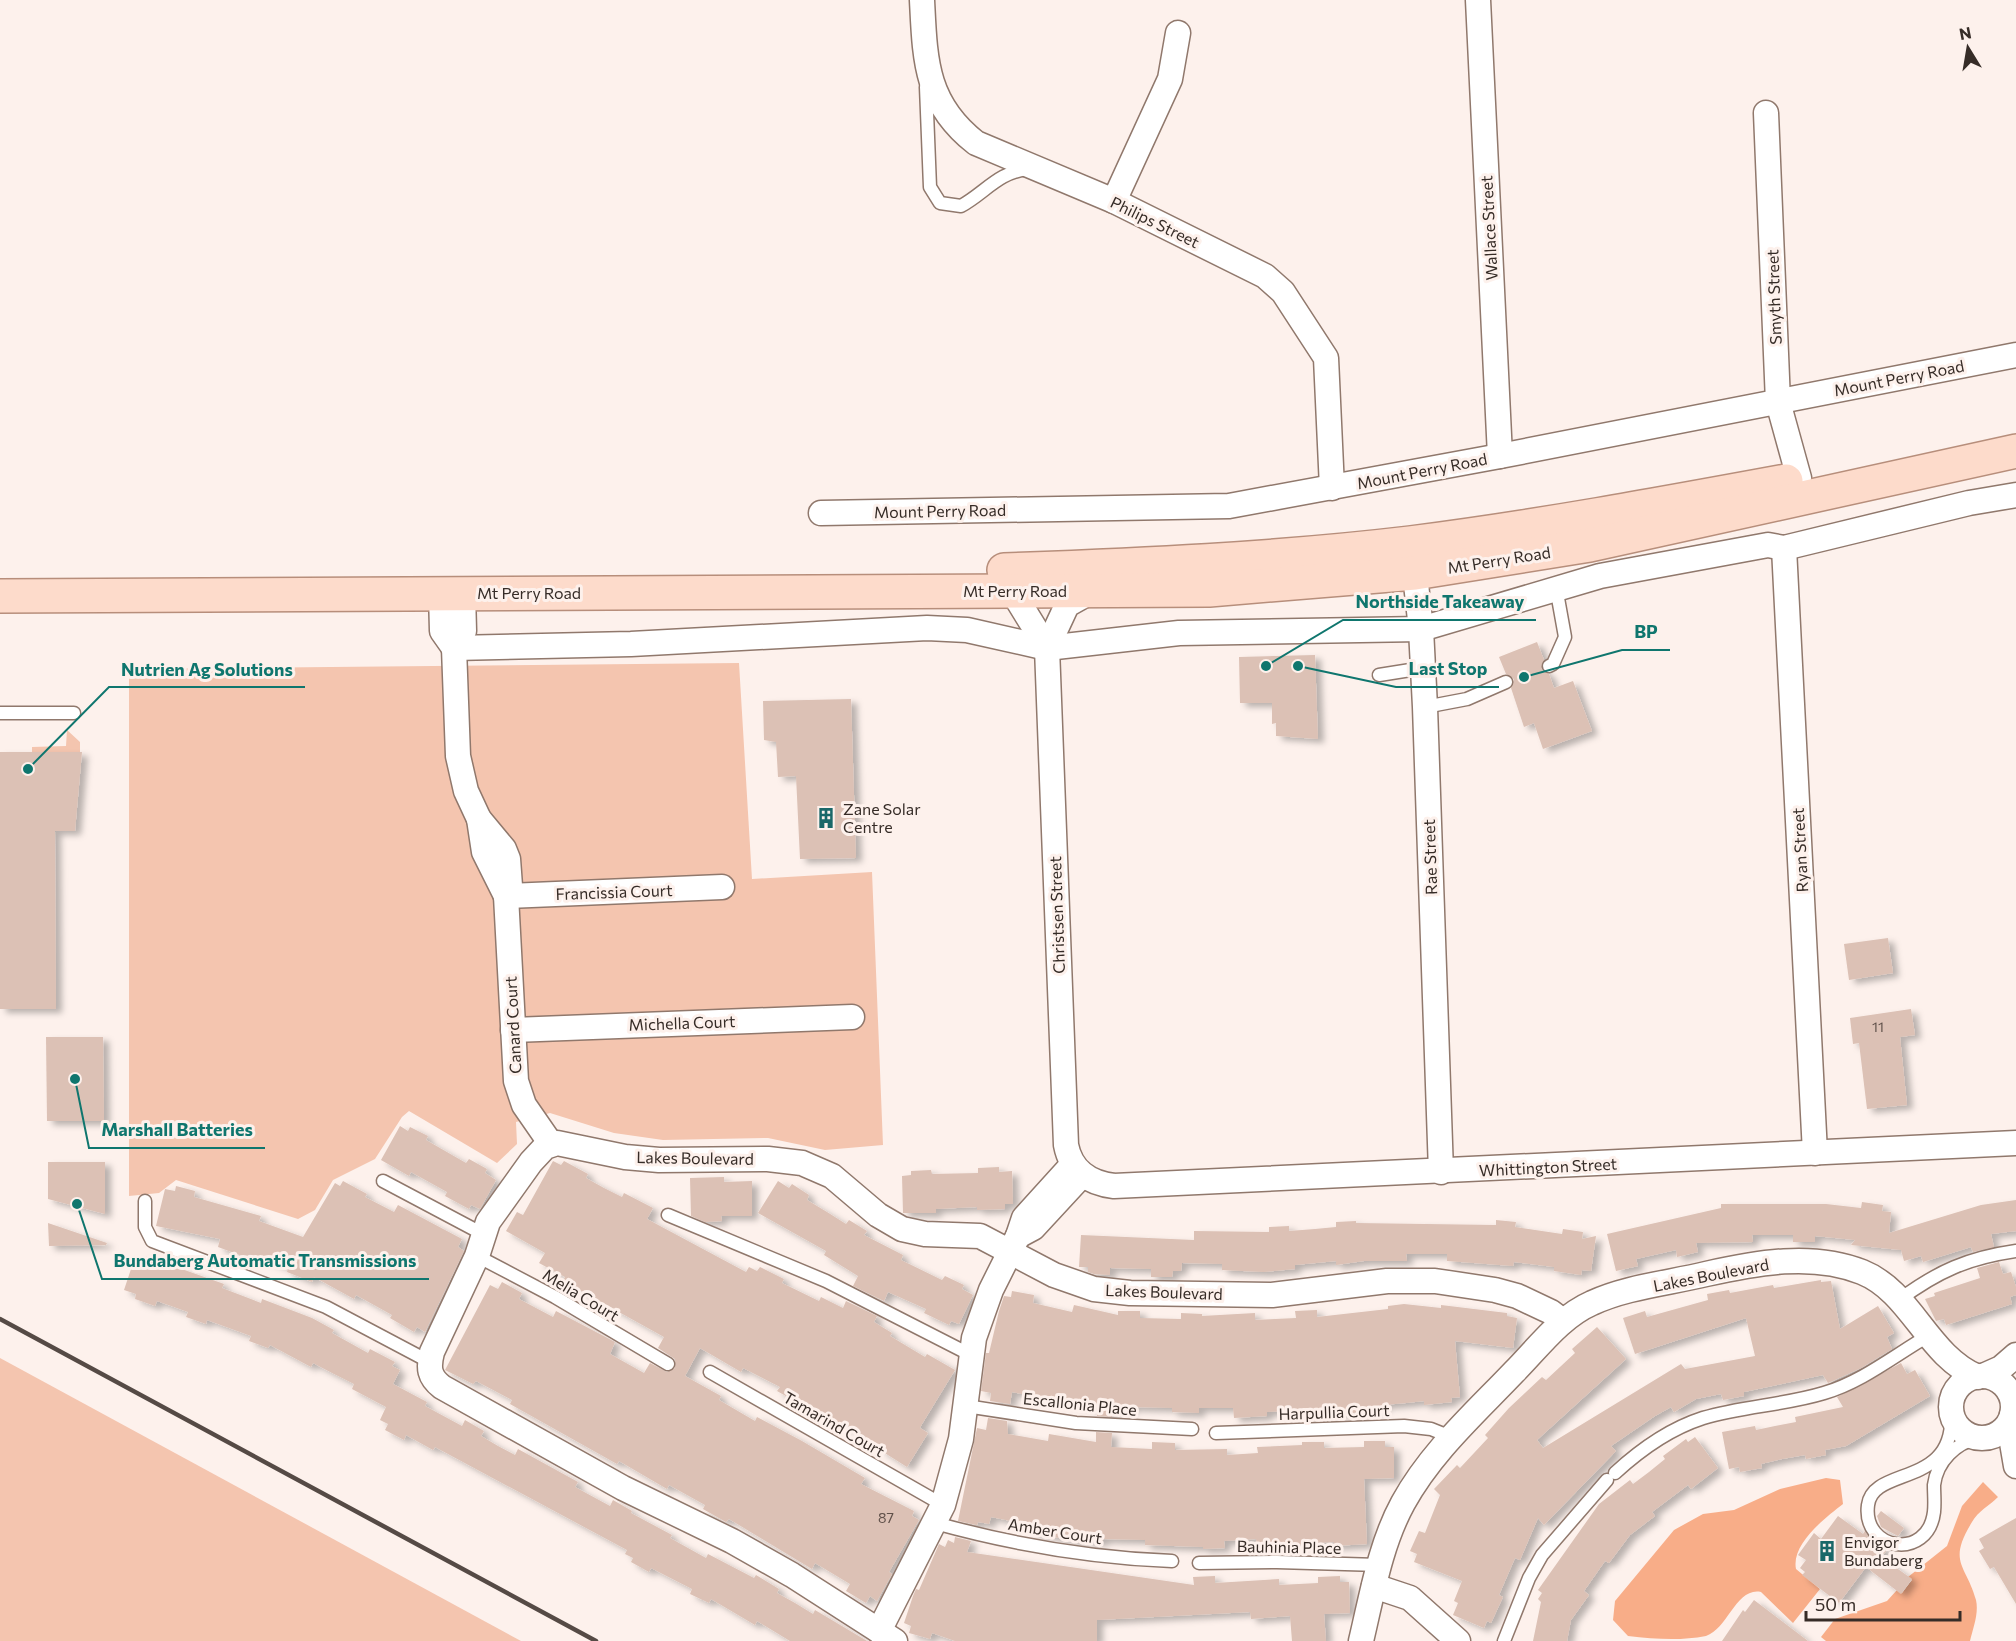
<svg xmlns="http://www.w3.org/2000/svg" width="2016" height="1641" font-family="Commissioner,sans-serif">
  <style>
    .green { fill: #f4c5af }
    .water { fill: #f8ad88 }
    .building { fill: #dcc1b5; filter: url(#shadow) }
    .lines { fill: none; stroke-linecap: round; stroke-linejoin: round }
    .lane-casing { stroke: #90786c; stroke-width: 15 }
    .street-casing { stroke: #90786c; stroke-width: 27 }
    .primary-casing { stroke: #b78e7b; stroke-width: 36 }
    .lane { stroke: #fff; stroke-width: 12 }
    .street { stroke: #fff; stroke-width: 24 }
    .primary { stroke: #fddbcb; stroke-width: 33 }
    .rail { stroke: #554a45; stroke-width: 4.5 }
    .labels { text-anchor: middle; stroke-width: 6; stroke-linejoin: round; paint-order: stroke }
    .number-label { font-size: 14px; fill: #60514a }
    .street-label { font-size: 16px; fill: #362c27; stroke: #fdf1ec }
    .poi-label { font-size: 16px; fill: #362c27; stroke: #fdf1ec; text-anchor: start }
    .leader { fill: none; stroke: #0f766e; stroke-width: 2 }
    .callout-dot { fill: #0f766e; stroke: #fdf1ec; stroke-width: 2 }
    .callout-label { font-size: 18px; text-anchor: middle; font-weight: bold; fill: #0f766e; stroke: #fdf1ec; stroke-width: 6; stroke-linejoin: round; paint-order: stroke }
  </style>
  <defs>
    <filter id="shadow"><feDropShadow dx="6" dy="4" stdDeviation="3" flood-color="#0004"/></filter>
  </defs>
  <rect width="100%" height="100%" fill="#fdf1ec"/>
  <!-- green -->
  <g class="green">
    <polygon points="739,663 752,879 872,872 883,1145 825,1150 768,1138 663,1140 614,1133 550,1113 516,1122 517,1144 497,1163 409,1111 402,1117 375,1159 333,1180 315,1210 298,1219 176,1180 159,1193 129,1196 129,669"/>
    <polygon points="67,730 80,742 80,752 32,752 32,747 66,746"/>
    <polygon points="0,1358 521,1641 0,1641"/>
  </g>
  <!-- water -->
  <g class="water">
    <path d="M1826,1478l14,2 3,24c-18,14 -52,40 -47,65l24,20 -27,34 -32,-31c-25,-5 -33,37 -55,44 -26,5 -51,3 -78,0l-15,-16 2,-19 59,-71 29,-16 31,-4 46,-21z"/>
    <path d="M1983,1482l15,15c-9,9 -20,14 -26,25 -25,41 -6,42 4,78 3,13 -3,28 -6,41h-144l-5,-4 14,-18 52,-18 10,-11 5,3 10,-13 -4,-3 39,-31 15,-40z"/>
  </g>
  <!-- building -->
  <g class="building">
    <polygon points="1537,642 1544,660 1542,670 1549,674 1554,688 1573,681 1592,731 1543,749 1534,723 1524,727 1511,688 1514,679 1506,674 1499,657"/>
    <polygon points="1315,655 1318,739 1276,736 1276,723 1272,724 1272,703 1240,703 1239,657"/>
    <polygon points="851,699 856,858 800,859 796,776 778,777 776,742 764,740 763,701"/>
    <polygon points="0,752 82,752 75,831 55,831 56,1009 0,1009"/>
    <polygon points="1888,938 1893,973 1849,980 1844,944"/>
    <polygon points="1911,1009 1915,1035 1900,1037 1907,1105 1867,1109 1859,1043 1853,1044 1850,1018"/>
    <polygon points="46,1037 103,1037 104,1121 47,1121"/>
    <polygon points="400,1126 408,1131 410,1127 428,1136 426,1140 466,1163 469,1159 487,1169 485,1173 496,1180 480,1209 471,1205 469,1209 445,1196 447,1192 411,1172 409,1176 381,1160"/>
    <polygon points="553,1161 561,1165 564,1161 588,1174 586,1178 604,1188 622,1197 624,1193 653,1208 647,1219 746,1272 749,1267 757,1271 760,1267 784,1279 782,1283 819,1301 821,1297 843,1308 846,1301 877,1316 874,1322 892,1333 890,1336 925,1357 927,1354 955,1370 922,1424 920,1428 928,1433 907,1467 880,1450 882,1447 847,1425 845,1429 777,1391 780,1387 743,1368 741,1372 700,1348 685,1376 721,1396 719,1400 755,1421 757,1417 802,1441 865,1478 861,1484 914,1511 912,1516 919,1520 889,1572 892,1574 877,1601 870,1596 866,1603 846,1591 850,1584 815,1563 812,1569 729,1519 726,1522 703,1509 705,1505 669,1485 667,1489 619,1461 617,1464 510,1404 512,1400 476,1381 473,1384 445,1370 490,1285 498,1289 502,1282 522,1293 519,1299 553,1317 556,1311 615,1342 610,1354 644,1373 650,1363 667,1372 675,1368 675,1359 658,1348 664,1337 563,1281 565,1277 539,1263 545,1253 506,1231 517,1212 523,1215"/>
    <polygon points="48,1162 105,1162 105,1214 48,1199"/>
    <polygon points="999,1167 999,1172 1012,1171 1013,1204 1005,1204 1005,1209 977,1210 977,1207 936,1209 936,1213 903,1213 902,1176 911,1175 911,1171 931,1170 932,1174 978,1173 978,1168"/>
    <polygon points="724,1177 724,1182 752,1181 752,1216 721,1216 722,1221 705,1222 691,1216 690,1178"/>
    <polygon points="343,1181 367,1194 365,1197 394,1212 398,1205 462,1239 458,1247 464,1251 425,1332 417,1327 414,1332 390,1318 392,1315 356,1295 354,1299 314,1277 312,1282 287,1272 288,1268 269,1261 249,1254 248,1258 218,1247 220,1239 156,1226 165,1189 175,1191 176,1186 195,1191 194,1197 261,1216 259,1221 303,1237 335,1183 340,1186"/>
    <polygon points="778,1181 789,1188 792,1184 809,1195 807,1200 827,1212 846,1224 849,1220 867,1231 864,1235 903,1255 901,1260 942,1280 945,1276 964,1285 962,1289 973,1295 959,1324 951,1321 949,1325 924,1313 926,1309 888,1292 884,1301 853,1286 858,1276 824,1255 826,1251 758,1213"/>
    <polygon points="2016,1200 2016,1231 1991,1234 1994,1247 1973,1252 1971,1247 1923,1262 1921,1256 1904,1261 1901,1250 1851,1245 1855,1240 1815,1236 1815,1242 1793,1242 1793,1235 1752,1235 1753,1242 1696,1243 1698,1252 1677,1257 1676,1250 1636,1259 1638,1266 1616,1271 1607,1234 1721,1208 1721,1204 1826,1204 1861,1208 1862,1202 1883,1205 1882,1211 1891,1212 1889,1233 1981,1205"/>
    <polygon points="1496,1220 1516,1222 1515,1227 1562,1234 1563,1229 1583,1232 1582,1239 1596,1236 1591,1271 1582,1270 1581,1275 1554,1271 1554,1267 1514,1262 1513,1266 1447,1261 1447,1254 1406,1254 1407,1261 1364,1261 1336,1265 1336,1261 1295,1265 1295,1269 1264,1272 1222,1270 1222,1264 1182,1263 1181,1271 1173,1271 1172,1277 1151,1277 1151,1269 1110,1268 1110,1275 1094,1274 1088,1272 1088,1267 1079,1267 1081,1235 1194,1240 1194,1231 1269,1232 1269,1227 1289,1226 1289,1231 1315,1229 1336,1227 1336,1222 1356,1221 1356,1223 1496,1225"/>
    <polygon points="48,1223 107,1243 106,1245 49,1246"/>
    <polygon points="145,1256 224,1284 222,1288 261,1303 262,1299 312,1318 334,1330 332,1333 368,1353 370,1349 395,1362 392,1366 400,1370 393,1384 427,1402 425,1406 462,1426 465,1420 484,1431 481,1436 498,1446 515,1455 518,1449 578,1482 575,1487 610,1506 613,1500 632,1511 631,1513 672,1535 670,1538 706,1558 708,1554 754,1578 756,1575 779,1589 777,1593 795,1603 813,1614 815,1610 867,1641 790,1641 757,1621 755,1625 711,1599 709,1603 690,1594 692,1589 651,1568 649,1572 631,1562 633,1558 625,1554 627,1550 435,1447 433,1450 406,1435 404,1440 385,1430 388,1424 380,1420 386,1407 352,1389 354,1384 334,1374 313,1363 311,1367 270,1345 268,1348 249,1341 251,1336 207,1320 206,1324 186,1317 188,1312 157,1301 155,1306 135,1299 136,1294 124,1290 135,1257 143,1260"/>
    <polygon points="1999,1262 2003,1274 2011,1272 2016,1287 2016,1295 2010,1297 2012,1304 1946,1325 1944,1319 1936,1321 1925,1299 1935,1296 1934,1293 1980,1278 1977,1268"/>
    <polygon points="1821,1280 1821,1282 1831,1281 1840,1329 1878,1306 1894,1333 1887,1337 1892,1349 1861,1368 1828,1383 1823,1375 1744,1392 1744,1396 1723,1400 1721,1394 1696,1399 1674,1412 1671,1407 1655,1416 1611,1446 1616,1451 1544,1525 1538,1518 1520,1560 1515,1558 1499,1595 1503,1597 1491,1623 1487,1621 1484,1628 1453,1615 1458,1603 1454,1601 1462,1581 1414,1562 1417,1554 1410,1551 1419,1531 1425,1533 1440,1495 1434,1489 1457,1465 1460,1468 1488,1438 1485,1435 1509,1408 1542,1377 1546,1380 1575,1353 1572,1349 1597,1327 1626,1359 1537,1440 1543,1448 1681,1364 1685,1369 1755,1356 1746,1318 1635,1354 1623,1318 1645,1311 1647,1317 1708,1300 1707,1294 1729,1290 1730,1293 1773,1285 1774,1288"/>
    <polygon points="1012,1291 1034,1295 1033,1303 1072,1312 1074,1305 1118,1315 1118,1311 1140,1311 1140,1318 1181,1319 1181,1313 1202,1314 1202,1316 1255,1313 1255,1320 1275,1319 1296,1318 1295,1311 1317,1310 1317,1317 1388,1309 1388,1306 1404,1304 1441,1308 1441,1305 1507,1313 1507,1316 1517,1318 1513,1348 1455,1341 1460,1397 1451,1398 1452,1402 1424,1405 1424,1401 1406,1403 1383,1405 1383,1410 1308,1417 1307,1410 1267,1412 1267,1416 1234,1418 1233,1408 1199,1408 1199,1413 1172,1412 1172,1408 1131,1407 1130,1411 1113,1411 1112,1417 1097,1416 1097,1409 1012,1392 1010,1404 990,1401 991,1393 981,1391 986,1353 989,1353 999,1311 1004,1296 1011,1297"/>
    <polygon points="1901,1363 1907,1374 1915,1370 1930,1396 1846,1446 1825,1450 1826,1455 1806,1459 1805,1455 1782,1459 1761,1464 1762,1468 1740,1472 1739,1467 1729,1469 1722,1432 1755,1426 1756,1430 1775,1426 1796,1422 1795,1417 1843,1407 1837,1397"/>
    <polygon points="988,1418 1007,1421 1008,1434 1048,1441 1049,1434 1096,1442 1096,1432 1112,1433 1111,1447 1152,1449 1152,1442 1175,1443 1175,1450 1227,1449 1227,1455 1258,1453 1257,1447 1302,1445 1302,1442 1324,1442 1324,1448 1364,1447 1364,1441 1385,1441 1385,1447 1394,1447 1394,1478 1364,1479 1367,1544 1334,1546 1334,1542 1312,1543 1265,1549 1265,1544 1257,1545 1256,1539 1224,1541 1225,1548 1203,1549 1203,1547 1145,1545 1145,1540 1103,1539 1103,1542 1074,1541 1029,1532 1031,1525 991,1517 989,1524 978,1522 977,1525 958,1521 977,1428 986,1430"/>
    <polygon points="1695,1437 1718,1468 1691,1489 1688,1485 1652,1512 1655,1516 1630,1535 1609,1563 1605,1561 1584,1591 1589,1595 1571,1620 1567,1641 1533,1641 1541,1602 1538,1599 1542,1593 1538,1590 1599,1504 1630,1480 1633,1484 1649,1472 1665,1459 1663,1456 1686,1439 1688,1442"/>
    <polygon points="1881,1511 1904,1528 1898,1536 1881,1527 1877,1516"/>
    <polygon points="1838,1516 1863,1534 1865,1531 1870,1539 1887,1550 1881,1557 1912,1579 1901,1594 1866,1567 1839,1603 1802,1575 1805,1572 1800,1568 1806,1560 1798,1555 1814,1533 1821,1539"/>
    <polygon points="2016,1518 2016,1604 1994,1567 1990,1569 1979,1551 1984,1548 1979,1539"/>
    <polygon points="955,1537 971,1541 967,1552 1194,1585 1193,1577 1215,1576 1215,1583 1279,1579 1279,1585 1318,1583 1318,1577 1340,1576 1340,1582 1349,1582 1350,1613 1324,1614 1326,1641 1292,1641 1290,1616 1251,1619 1250,1612 1097,1620 1097,1641 955,1641 932,1633 930,1639 909,1633 911,1626 904,1623 913,1596 916,1589 919,1590 939,1544 945,1547 948,1540 954,1543"/>
    <polygon points="1754,1600 1808,1641 1722,1641 1743,1610 1745,1612"/>
  </g>
  <g class="lines">
    <defs>
      <g id="lane">
        <path d="M926,87l4,100 10,16 21,3c24,-13 37,-34 67,-37"/>
        <polyline points="1549,666 1553,664 1565,637 1556,587"/>
        <polyline points="1379,675 1423,668"/>
        <polyline points="1425,707 1467,699 1506,682"/>
        <polyline points="0,713 74,713"/>
        <polyline points="383,1181 483,1234"/>
        <polyline points="145,1201 145,1227 152,1241 326,1307 430,1362"/>
        <polyline points="668,1215 826,1281 971,1355"/>
        <polyline points="477,1256 555,1297 668,1364"/>
        <path d="M1899,1300c39,-29 69,-42 117,-49"/>
        <polyline points="710,1372 943,1505"/>
        <polyline points="966,1406 1076,1423 1192,1429"/>
        <path d="M1951,1411c6,78 -78,54 -83,94 -6,46 60,56 66,7 1,-9 0,-18 0,-27 3,-24 22,-42 44,-47"/>
        <polyline points="1216,1433 1404,1426 1431,1429 1451,1437"/>
        <path d="M1615,1473c26,-24 54,-44 88,-55 40,-12 82,-13 121,-25 38,-11 71,-38 104,-57"/>
        <path d="M935,1523c76,21 158,35 237,38"/>
        <polyline points="1199,1563 1277,1562 1379,1565"/>
        <polyline points="1504,1641 1529,1578 1542,1555 1607,1480"/>
      </g>
      <g id="street">
        <path d="M922,0c3,60 3,103 54,143l138,58 151,75 18,16 43,66 6,130"/>
        <polyline points="1478,0 1500,456"/>
        <polyline points="1766,113 1778,402 1799,478"/>
        <polyline points="1114,201 1170,79 1178,33"/>
        <polyline points="821,513 1229,506 1500,456 2016,355"/>
        <polyline points="1784,548 1815,1153"/>
        <polyline points="1413,557 1421,629 1425,707 1441,1172"/>
        <polyline points="1012,591 1047,648"/>
        <path d="M1092,591l-25,14 -20,43 19,497c5,26 23,38 48,41l902,-43"/>
        <polyline points="441,593 442,631 454,648"/>
        <polyline points="463,593 464,631 454,648 458,756 466,791 479,819 504,849 508,859 510,886 506,896 516,1081 524,1105 551,1144"/>
        <polyline points="454,648 631,644 927,628 967,630 1047,648 1179,633 1421,629 1600,576 1768,545 1784,548 1969,503 2016,495"/>
        <polyline points="479,819 484,852 506,896"/>
        <polyline points="506,896 722,887"/>
        <polyline points="513,1030 852,1017"/>
        <polyline points="1072,1165 1024,1218 1018,1236 1033,1228 1082,1175"/>
        <polyline points="1983,1376 2001,1368 2016,1355"/>
        <circle cx="1982" cy="1407" r="31"/>
        <polyline points="2012,1415 2010,1431 2016,1466"/>
        <polyline points="1374,1586 1410,1598 1458,1641"/>
        <polyline points="879,1631 943,1505 961,1439 974,1338 991,1290 1018,1236"/>
        <path d="M895,1641l-103,-66 -60,-34 -109,-53 -181,-101c-13,-10 -14,-19 -10,-35l45,-96 11,-34 43,-60 14,-15 12,-4 68,14 34,3 109,-1 34,4 30,13 46,39 24,14 23,5 55,2 74,39 40,14 36,4 142,2 115,-14h48l60,9 22,6 34,16 12,9"/>
        <path d="M1361,1641c11,-46 19,-96 42,-138 28,-51 72,-90 111,-131 24,-24 46,-55 78,-69 34,-16 77,-20 114,-29 50,-11 106,-22 156,-2 50,20 65,84 116,105"/>
      </g>
      <g id="primary">
        <path d="M1004,570c135,-5 271,-11 406,-27 126,-16 251,-39 376,-62"/>
        <polyline points="0,596 1209,590 1415,573 1590,545 2016,451"/>
      </g>
    </defs>
    <!-- lane casing -->
    <use href="#lane" class="lane-casing"/>
    <!-- street casing -->
    <use href="#street" class="street-casing"/>
    <!-- primary casing -->
    <use href="#primary" class="primary-casing"/>
    <!-- lane -->
    <use href="#lane" class="lane"/>
    <!-- street -->
    <use href="#street" class="street"/>
    <!-- primary -->
    <use href="#primary" class="primary"/>
    <!-- rail -->
    <polyline class="rail" points="0,1319 596,1641"/>
  </g>
  <!-- icons -->
  <defs>
    <symbol id="building-bare" viewBox="-9 -9 18 18"><path d="M-4-6H4V6H1V3H-1V6H-4ZM-2.5-4.3h1.7v1.8h-1.7ZM.8-4.3h1.7v1.8H.8ZM-2.5-1h1.7V.8h-1.7ZM.8-1h1.7V.8H.8Z" fill="#1a6869" stroke="#fdf1ec" stroke-width="2.5" paint-order="stroke"/></symbol>
  </defs>
  <g fill-rule="evenodd">
    <use href="#building-bare" x="811" y="803" width="30" height="30"/>
    <use href="#building-bare" x="1812" y="1536" width="30" height="30"/>
  </g>
  <g class="labels">
    <!-- number labels -->
    <g class="number-label">
      <text x="1878" y="1032">11</text>
      <text x="886" y="1523">87</text>
    </g>
    <!-- street labels -->
    <g class="street-label">
      <text transform="translate(1155 222) rotate(26)" y="6">Philips Street</text>
      <text transform="translate(1489 228) rotate(-93)" y="6">Wallace Street</text>
      <text transform="translate(1774 297) rotate(-92)" y="6">Smyth Street</text>
      <text transform="translate(1899 378) rotate(-11)" y="6">Mount Perry Road</text>
      <text transform="translate(1422 471) rotate(-11)" y="6">Mount Perry Road</text>
      <text transform="translate(940 511) rotate(-1)" y="6">Mount Perry Road</text>
      <text transform="translate(1499 560) rotate(-9)" y="6">Mt Perry Road</text>
      <text x="1015" y="597">Mt Perry Road</text>
      <text x="529" y="599">Mt Perry Road</text>
      <text transform="translate(1800 850) rotate(-93)" y="6">Ryan Street</text>
      <text transform="translate(1430 857) rotate(-92)" y="6">Rae Street</text>
      <text transform="translate(614 892) rotate(-2)" y="6">Francissia Court</text>
      <text transform="translate(1057 915) rotate(-92)" y="6">Christsen Street</text>
      <text transform="translate(682 1023) rotate(-2)" y="6">Michella Court</text>
      <text transform="translate(513 1025) rotate(-93)" y="6">Canard Court</text>
      <text transform="translate(695 1158) rotate(1)" y="6">Lakes Boulevard</text>
      <text transform="translate(1548 1167) rotate(-3)" y="6">Whittington Street</text>
      <text transform="translate(1711 1275) rotate(-11)" y="6">Lakes Boulevard</text>
      <text transform="translate(1164 1292) rotate(2)" y="6">Lakes Boulevard</text>
      <text transform="translate(581 1295) rotate(31)" y="6">Melia Court</text>
      <text transform="translate(1080 1404) rotate(6)" y="6">Escallonia Place</text>
      <text transform="translate(1334 1412) rotate(-2)" y="6">Harpullia Court</text>
      <text transform="translate(834 1424) rotate(30)" y="6">Tamarind Court</text>
      <text transform="translate(1055 1531) rotate(9)" y="6">Amber Court</text>
      <text transform="translate(1289 1547) rotate(1)" y="6">Bauhinia Place</text>
    </g>
    <!-- poi labels -->
    <g class="poi-label">
      <text x="843" y="815">Zane Solar<tspan x="843" dy="18">Centre</tspan></text>
      <text x="1844" y="1548">Envigor<tspan x="1844" dy="18">Bundaberg</tspan></text>
    </g>
  </g>
  <!-- callouts -->
  <path class="leader" d="M1266 666L1343 620H1536M1524 677L1622 650H1670M1298 666L1396 687H1499M28 769L109 687H305M75 1079L89 1148H265M77 1204L102 1279H429"/>
  <g class="callout-dot">
    <circle cx="1266" cy="666" r="6"/>
    <circle cx="1524" cy="677" r="6"/>
    <circle cx="1298" cy="666" r="6"/>
    <circle cx="28" cy="769" r="6"/>
    <circle cx="75" cy="1079" r="6"/>
    <circle cx="77" cy="1204" r="6"/>
  </g>
  <g class="callout-label">
    <text x="1440" y="608">Northside Takeaway</text>
    <text x="1646" y="638">BP</text>
    <text x="1448" y="675">Last Stop</text>
    <text x="207" y="676">Nutrien Ag Solutions</text>
    <text x="177" y="1136">Marshall Batteries</text>
    <text x="265" y="1267">Bundaberg Automatic Transmissions</text>
  </g>
  <!-- north arrow -->
  <g transform="translate(1968 48) rotate(349)" stroke="#fdf1ec" stroke-width="4.5" paint-order="stroke">
  <path d="M0-4.5L10 22L0 15L-10 22Z" fill="#362c27"/>
  <text y="-9" font-size="16" font-weight="bold" text-anchor="middle" fill="#362c27">N</text>
  </g>
  <!-- scale -->
  <path d="M1806 1611v9h154v-9" fill="none" stroke="#362c27" stroke-width="3"/>
  <text x="1815" y="1611" font-size="18" fill="#362c27" stroke="#fdf1ec" stroke-width="4.5" paint-order="stroke">50 m</text>
</svg>
